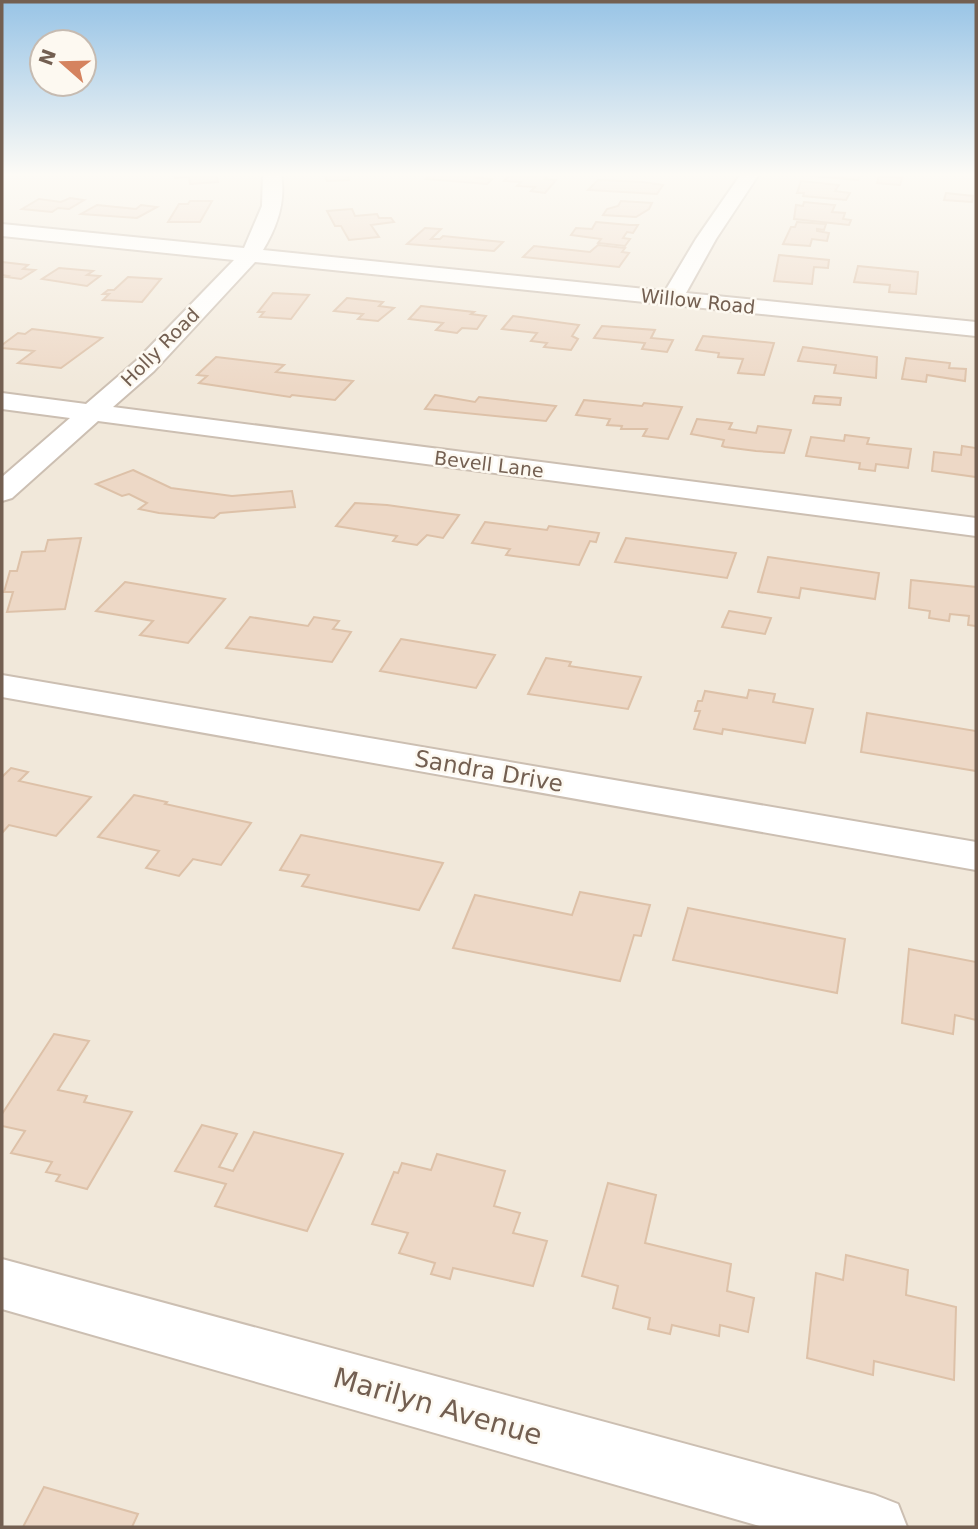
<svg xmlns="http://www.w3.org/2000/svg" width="978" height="1529" font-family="'DejaVu Sans',sans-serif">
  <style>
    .residential { fill: #f1e8da }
    .building { fill: #edd8c6; stroke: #ddc1a8; stroke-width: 2 }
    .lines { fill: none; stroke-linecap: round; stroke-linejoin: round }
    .minor-casing { stroke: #ccbfb2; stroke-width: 4 }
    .minor { fill: #fff; fill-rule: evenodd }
    .labels { text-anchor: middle; stroke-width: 5; stroke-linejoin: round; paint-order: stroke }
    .far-street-label { font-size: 19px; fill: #735f51; stroke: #fdf9f1 }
    .street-label { font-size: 23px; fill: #735f51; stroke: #fdf9f1 }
    .near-street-label { font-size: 28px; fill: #735f51; stroke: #fdf9f1 }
  </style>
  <rect width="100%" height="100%" fill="#faf6eb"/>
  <!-- residential -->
  <rect class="residential" x="2" y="174" width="974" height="1353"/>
  <!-- building -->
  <g class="building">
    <polygon points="175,174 216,174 218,182 190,184 189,177 175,178"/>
    <polygon points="329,174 351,174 347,174 349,180 327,181 325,176"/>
    <polygon points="431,174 481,174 477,178 492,179 487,184 426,179"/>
    <polygon points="511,174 550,174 545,179 556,180 545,193 531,191 535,187 517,186 521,182 504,181"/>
    <polygon points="813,174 854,174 860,175 858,180 812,176"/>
    <polygon points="879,176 902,178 900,185 877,183"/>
    <polygon points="598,180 643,182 663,185 657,194 588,190"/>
    <polygon points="801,181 839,185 835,191 850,193 846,200 803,196 804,193 797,193"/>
    <polygon points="946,193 973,196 972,202 944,200"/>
    <polygon points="70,198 84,200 69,209 58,208 52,212 22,209 39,199 61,202"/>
    <polygon points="190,201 212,201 200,222 168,222 179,204 188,204"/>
    <polygon points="621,201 652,203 649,209 636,217 603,215 607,209 618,206"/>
    <polygon points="804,202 835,205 832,212 845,213 843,219 851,220 849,225 794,219 796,205 803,206"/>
    <polygon points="97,205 136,209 141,205 157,207 137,218 81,214"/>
    <polygon points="352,209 355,216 377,214 379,218 391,218 394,222 371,225 379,237 349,240 341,226 335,226 327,211"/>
    <polygon points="596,222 630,225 638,225 633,233 627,232 623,238 630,239 625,246 598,243 601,239 571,235 576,228 592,229"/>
    <polygon points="797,222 826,224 824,230 817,229 817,231 829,233 827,241 812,239 810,246 783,244 791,227 795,227"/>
    <polygon points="425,228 441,229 431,239 440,239 443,236 503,242 494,251 407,244"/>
    <polygon points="598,245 625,248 622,252 629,253 619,267 523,257 534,246 590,252"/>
    <polygon points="779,255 829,260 828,268 814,267 812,284 774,281"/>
    <polygon points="2,262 28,265 23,269 35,270 21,279 6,277 8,276 2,275"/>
    <polygon points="858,266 918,272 916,294 889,292 890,285 854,282"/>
    <polygon points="59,268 93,271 87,275 100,276 87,286 42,279"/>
    <polygon points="128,277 161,279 142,302 103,300 109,294 103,294 108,290 114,290"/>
    <polygon points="273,293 309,295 291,319 260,317 264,312 258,312"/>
    <polygon points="347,298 383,302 379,306 394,308 378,321 358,319 363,314 334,311"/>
    <polygon points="421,306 474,312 471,314 486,316 477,329 462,328 457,333 436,330 443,323 409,319"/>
    <polygon points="513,316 579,325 572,336 578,339 571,350 544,347 547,343 531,341 537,333 502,329"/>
    <polygon points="602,326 655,330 651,338 673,340 667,352 642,349 645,343 594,338"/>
    <polygon points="32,329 65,333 102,338 61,368 18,363 34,351 2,348 2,345 18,333 25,334"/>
    <polygon points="703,336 774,343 764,375 738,373 743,359 718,357 719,353 696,350"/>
    <polygon points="803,347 877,357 876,378 834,373 836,365 798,361"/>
    <polygon points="216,357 284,365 276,372 353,381 335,400 292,395 290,397 199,383 207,376 197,375"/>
    <polygon points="906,358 950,363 949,368 966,369 965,381 927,375 926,382 902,379"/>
    <polygon points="435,395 475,402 479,397 556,406 546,421 425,409"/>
    <polygon points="815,396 841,398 840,405 813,403"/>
    <polygon points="584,400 642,406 644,403 682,407 668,439 643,436 647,429 621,429 622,426 607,425 610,419 576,415"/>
    <polygon points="697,419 732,423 729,429 756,433 758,426 791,430 784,453 756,451 725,447 722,446 724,440 691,434"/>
    <polygon points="845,435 869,438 867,444 911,449 908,468 876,464 875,471 859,469 860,463 806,456 811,437 844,441"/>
    <polygon points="962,446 976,448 976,477 932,471 934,452 961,455"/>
    <polygon points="133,470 171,488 232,496 292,491 295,507 220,513 214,518 159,513 139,509 147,503 129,494 122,496 96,484"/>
    <polygon points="355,503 387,505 459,515 443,538 427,535 417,545 393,541 397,536 336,526"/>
    <polygon points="485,522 547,530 549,526 599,533 596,542 590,541 579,565 506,555 510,549 472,543"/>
    <polygon points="81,538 65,609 7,612 13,592 4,592 10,571 17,571 22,552 45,551 48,540"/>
    <polygon points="626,538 736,553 727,578 615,562"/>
    <polygon points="768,557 879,573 875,599 801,588 799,598 758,592"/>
    <polygon points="911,580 976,587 976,626 968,625 969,616 950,614 949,621 929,618 930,611 909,608"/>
    <polygon points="125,582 225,599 188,643 140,635 153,621 96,611"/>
    <polygon points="729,611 771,618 765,634 722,627"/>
    <polygon points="250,617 308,626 314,617 339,621 333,629 351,632 332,662 226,648"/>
    <polygon points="401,639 495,655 476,688 380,671"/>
    <polygon points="546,658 571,662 569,666 641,677 628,709 528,694"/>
    <polygon points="749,690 775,694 773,702 813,709 805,743 723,729 722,734 694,729 700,711 695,711 698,701 702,701 705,691 747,698"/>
    <polygon points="867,713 976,731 976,771 861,752"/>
    <polygon points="11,768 28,772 19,781 91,797 56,836 9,825 2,833 2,777"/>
    <polygon points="134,795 167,802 165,804 251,823 221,865 193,859 179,876 146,868 159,851 98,837"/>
    <polygon points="301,835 443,863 419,910 302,886 309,875 280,870"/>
    <polygon points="580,892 650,905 641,936 634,935 620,981 453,948 475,895 572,915"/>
    <polygon points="688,908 845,939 837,993 673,960"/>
    <polygon points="909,949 976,962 976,1020 955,1015 953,1034 902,1023"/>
    <polygon points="54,1034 89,1041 58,1090 87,1096 84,1102 132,1112 87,1189 56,1181 60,1175 46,1172 52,1162 11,1153 25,1131 2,1126 2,1114"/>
    <polygon points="202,1125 237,1134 219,1167 233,1171 254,1132 343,1154 307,1231 215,1206 226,1184 175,1171"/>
    <polygon points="437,1154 505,1171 494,1206 520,1213 513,1233 547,1241 533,1286 453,1268 450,1279 431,1274 435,1263 399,1253 408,1233 372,1224 394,1172 398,1173 402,1163 431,1170"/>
    <polygon points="608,1183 656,1195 645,1243 731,1264 727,1291 754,1298 748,1332 720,1325 719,1336 672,1325 670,1334 648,1329 650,1318 613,1308 618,1286 582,1276"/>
    <polygon points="846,1255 908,1270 906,1295 956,1307 954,1380 874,1361 873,1375 807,1358 816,1273 843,1280"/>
    <polygon points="44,1487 138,1514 132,1527 23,1527"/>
  </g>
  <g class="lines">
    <defs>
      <g id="minor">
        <path d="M263,174h18c5,28 -4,53 -18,76l402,41 31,-52 45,-65h18l-43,65 -30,54 290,29v14l-721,-74 -101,109 -41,36 863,111v18l-878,-115 -86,77 -10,3v-24l68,-59 -68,-9v-16l84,11 50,-43 98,-101 -232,-24v-12l242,24 18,-42z"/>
        <polygon points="2,675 976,842 976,870 2,697"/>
        <polygon points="2,1259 875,1495 898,1504 907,1527 763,1527 2,1309"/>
      </g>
    </defs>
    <!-- minor casing -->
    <use href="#minor" class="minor-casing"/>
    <!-- minor -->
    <use href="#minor" class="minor"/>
  </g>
  <!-- sky -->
  <linearGradient id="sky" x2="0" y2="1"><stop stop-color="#98c4e6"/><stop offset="0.45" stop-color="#fdfbf6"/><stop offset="1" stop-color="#fdfbf6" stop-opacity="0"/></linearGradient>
  <rect width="978" height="388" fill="url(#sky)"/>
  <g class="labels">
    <!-- far-street labels -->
    <g class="far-street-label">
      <text transform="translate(698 301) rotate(6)" y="7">Willow Road</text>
      <text transform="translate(160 347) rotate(-45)" y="7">Holly Road</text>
      <text transform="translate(489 464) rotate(7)" y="7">Bevell Lane</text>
    </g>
    <!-- street labels -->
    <g class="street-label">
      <text transform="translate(489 771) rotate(10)" y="8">Sandra Drive</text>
    </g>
    <!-- near-street labels -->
    <g class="near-street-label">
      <text transform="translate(438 1406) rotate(16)" y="10">Marilyn Avenue</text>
    </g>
  </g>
  <!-- border -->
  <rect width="978" height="1529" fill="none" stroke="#735f51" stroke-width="7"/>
  <!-- north arrow -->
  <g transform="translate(63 63) rotate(290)"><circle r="33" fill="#fdf9f1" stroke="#c6bbb1" stroke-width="2"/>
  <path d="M0-5L12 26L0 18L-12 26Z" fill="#d5835f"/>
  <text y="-10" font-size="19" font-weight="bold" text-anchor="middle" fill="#735f51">N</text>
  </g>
</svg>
